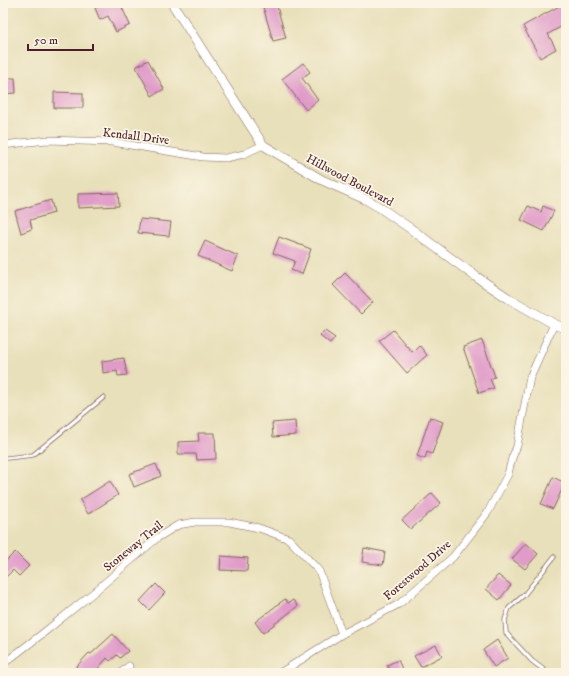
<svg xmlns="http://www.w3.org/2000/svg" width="569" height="676" font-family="'IM FELL DW Pica',serif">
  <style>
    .building { fill: #e09bc9 }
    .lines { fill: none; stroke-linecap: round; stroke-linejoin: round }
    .service-casing { stroke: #81635d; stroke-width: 5 }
    .minor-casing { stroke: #81635d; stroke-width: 8 }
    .tertiary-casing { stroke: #81635d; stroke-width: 10 }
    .service { stroke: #fff; stroke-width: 3.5 }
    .minor { stroke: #fff; stroke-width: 7 }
    .tertiary { stroke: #fff; stroke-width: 9 }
    .labels { text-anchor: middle; stroke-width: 3.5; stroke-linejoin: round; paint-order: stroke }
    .street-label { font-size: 12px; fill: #4a1f2b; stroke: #fcf5e5 }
  </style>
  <rect width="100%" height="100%" fill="#fcf5e5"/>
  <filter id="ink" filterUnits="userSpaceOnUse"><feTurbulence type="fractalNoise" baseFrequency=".025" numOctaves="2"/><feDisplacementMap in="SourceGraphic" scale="8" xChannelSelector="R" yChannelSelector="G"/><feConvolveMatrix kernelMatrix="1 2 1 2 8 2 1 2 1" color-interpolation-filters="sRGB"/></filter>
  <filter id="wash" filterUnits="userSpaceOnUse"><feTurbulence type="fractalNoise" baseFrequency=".012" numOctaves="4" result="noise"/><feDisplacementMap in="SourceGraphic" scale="16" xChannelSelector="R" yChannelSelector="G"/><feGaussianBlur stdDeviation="0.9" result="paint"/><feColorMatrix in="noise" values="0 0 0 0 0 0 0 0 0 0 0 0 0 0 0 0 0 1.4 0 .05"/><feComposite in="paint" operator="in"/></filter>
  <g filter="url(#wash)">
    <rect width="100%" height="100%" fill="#e8e0ba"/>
    <g id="blocks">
      <!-- building -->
      <g class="building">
        <polygon points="107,3 120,3 130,25 116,32 108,16 100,20 95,8"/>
        <polygon points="262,3 276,3 286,38 273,41"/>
        <polygon points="563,4 566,9 566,13 561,15 566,24 548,34 556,49 540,58 523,26"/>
        <polygon points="148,60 164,89 152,96 136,67"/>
        <polygon points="303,63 310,72 302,78 318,100 306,110 282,79"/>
        <polygon points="3,78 15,78 16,93 3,94"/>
        <polygon points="54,92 83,93 83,108 54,108"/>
        <polygon points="118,193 119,206 78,208 78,194"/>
        <polygon points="51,200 54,213 30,220 32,229 21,233 15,211"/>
        <polygon points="528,206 541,212 543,206 554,211 544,231 521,220"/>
        <polygon points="140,219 171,222 169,236 138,233"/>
        <polygon points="279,237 311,249 302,274 291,270 295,261 273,253"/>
        <polygon points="205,241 238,256 232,271 198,256"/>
        <polygon points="345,273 373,302 361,314 333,285"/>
        <polygon points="393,330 412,352 419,345 427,355 407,373 379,341"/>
        <polygon points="325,331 335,338 330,344 320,336"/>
        <polygon points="482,340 495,377 490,379 494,388 479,393 463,347"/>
        <polygon points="124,358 127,375 118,376 117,371 103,373 102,361"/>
        <polygon points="430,417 443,422 432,454 427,452 425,459 417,456"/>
        <polygon points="295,421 296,435 273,437 272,423"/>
        <polygon points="198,433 215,433 216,459 197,460 196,454 178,454 178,442 199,441"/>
        <polygon points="156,464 161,476 134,487 129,474"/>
        <polygon points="553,477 565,483 553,509 541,504"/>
        <polygon points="110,481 118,495 88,514 80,500"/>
        <polygon points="432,493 441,503 411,529 402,520"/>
        <polygon points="526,543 538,554 525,569 512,559"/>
        <polygon points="364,548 385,552 383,565 362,562"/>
        <polygon points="15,552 29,566 19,576 13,570 3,580 3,564"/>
        <polygon points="221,556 248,558 247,571 220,570"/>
        <polygon points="498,575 511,585 499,600 486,589"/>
        <polygon points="156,584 165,593 149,610 140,601"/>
        <polygon points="285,599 288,603 293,600 298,606 263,633 255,622"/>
        <polygon points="113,634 128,651 120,658 117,655 110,661 107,658 94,673 81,673 75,668 89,653 91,654"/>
        <polygon points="497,640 508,658 494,667 483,650"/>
        <polygon points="436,645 442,656 421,667 414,656"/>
        <polygon points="398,660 404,673 391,673 387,665"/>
      </g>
    </g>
  </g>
  <g filter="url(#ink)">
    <use href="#blocks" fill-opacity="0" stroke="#81635d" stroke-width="1"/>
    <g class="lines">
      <defs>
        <g id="service">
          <polyline points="3,458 7,458 33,455 104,397"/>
          <polyline points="548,673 532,661 506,633 505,620 509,608 524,595 554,557"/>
        </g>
        <g id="minor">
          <polyline points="3,145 47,140 112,142 203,157 226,158 244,154 263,145"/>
          <polyline points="3,664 42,634 93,593 157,538 178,525 195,522 229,522 259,528 289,539 319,571 342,634"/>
          <polyline points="121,673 129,666"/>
          <polyline points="280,673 342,634 399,604 453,557 488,512 508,474 512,458 517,446 530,377 554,324"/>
        </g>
        <polyline id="tertiary" points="172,3 263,145 322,180 367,200 379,207 411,229 475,276 508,298 554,324 566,329"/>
      </defs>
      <!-- service casing -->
      <use href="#service" class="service-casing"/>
      <!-- minor casing -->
      <use href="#minor" class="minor-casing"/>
      <!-- tertiary casing -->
      <use href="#tertiary" class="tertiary-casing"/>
      <!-- service -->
      <use href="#service" class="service"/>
      <!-- minor -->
      <use href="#minor" class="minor"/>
      <!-- tertiary -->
      <use href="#tertiary" class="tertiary"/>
    </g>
  </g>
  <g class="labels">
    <!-- street labels -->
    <g class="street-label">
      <text transform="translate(136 136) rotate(7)" y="4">Kendall Drive</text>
      <text transform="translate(350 180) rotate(28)" y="4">Hillwood Boulevard</text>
      <text transform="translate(133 546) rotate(-39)" y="4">Stoneway Trail</text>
      <text transform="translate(417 570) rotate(-41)" y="4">Forestwood Drive</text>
    </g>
  </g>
  <!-- margin -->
  <rect width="569" height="676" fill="none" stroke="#fcf5e5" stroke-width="16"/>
  <!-- scale -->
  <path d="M28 44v6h65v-6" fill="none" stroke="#4a1f2b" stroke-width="2"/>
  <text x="34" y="44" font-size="12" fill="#4a1f2b" stroke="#fcf5e5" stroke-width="3" paint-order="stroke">50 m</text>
</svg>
